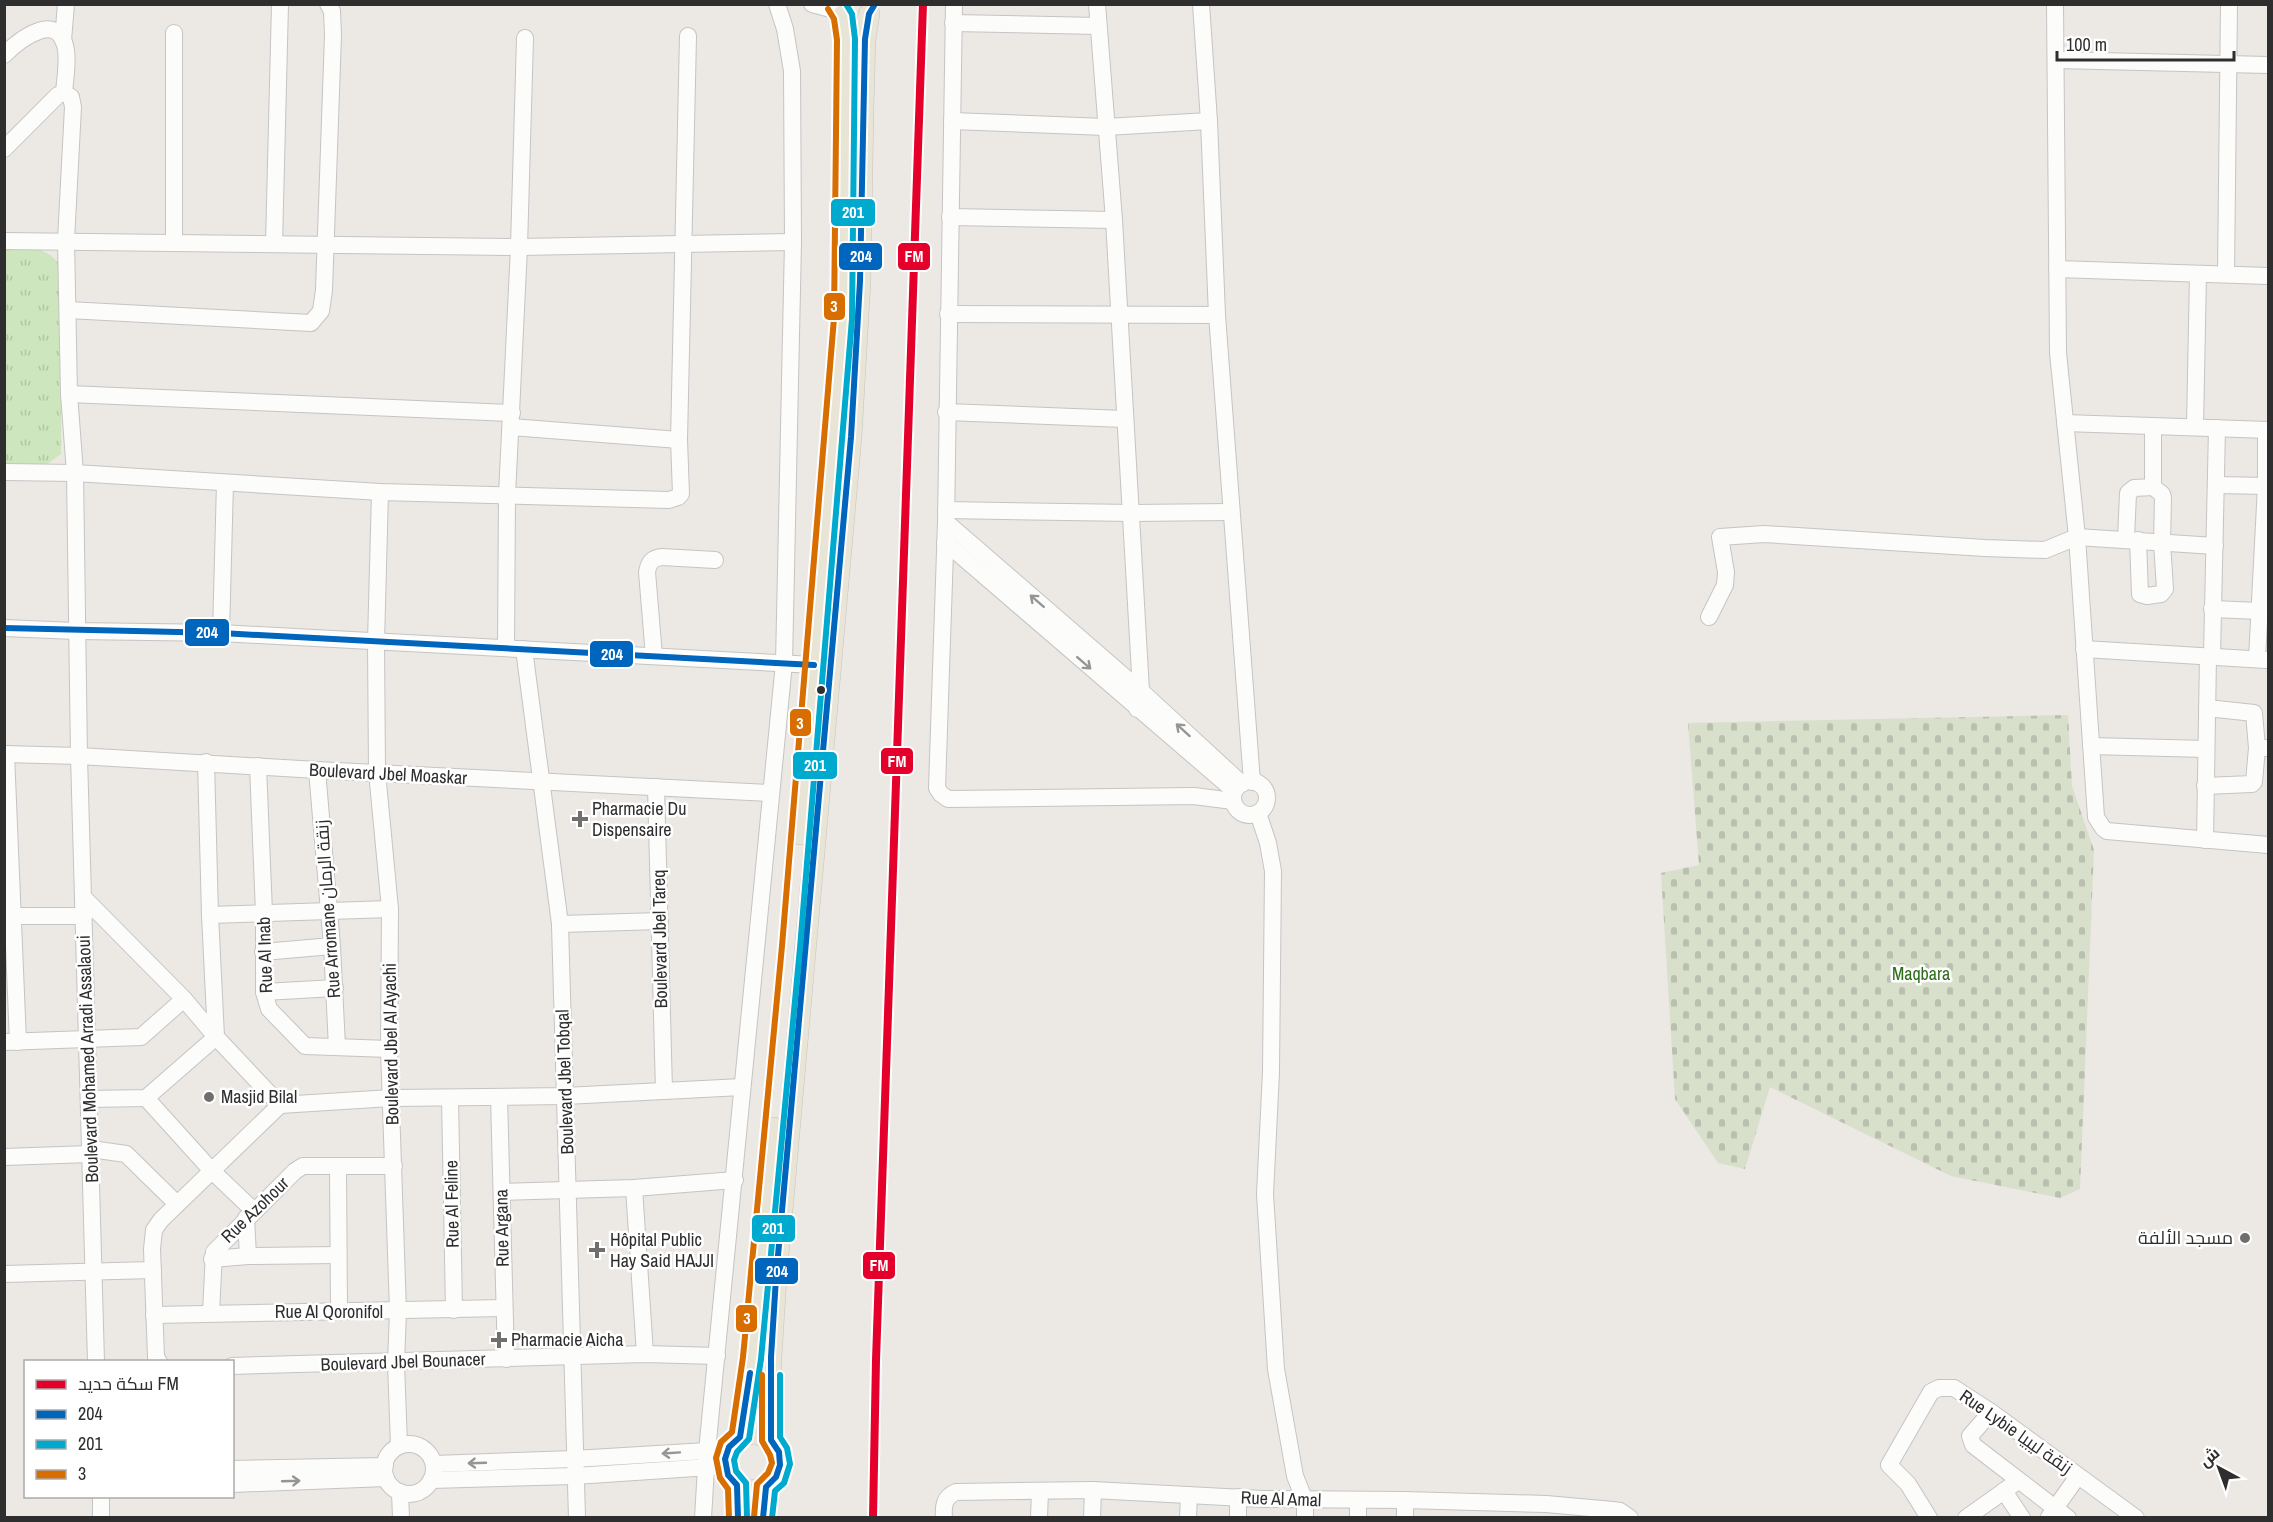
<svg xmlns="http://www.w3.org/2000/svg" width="2273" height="1522" font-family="'Archivo Narrow',Cairo,sans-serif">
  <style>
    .grass { fill: url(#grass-tufts) }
    .cemetery { fill: url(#cemetery-stones) }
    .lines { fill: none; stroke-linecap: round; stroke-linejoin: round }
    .minor-casing { stroke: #c5c4c5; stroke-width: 18 }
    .major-casing { stroke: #c6c5c4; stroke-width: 22 }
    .minor { stroke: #fcfcfb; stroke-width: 16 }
    .major { stroke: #e8e4d6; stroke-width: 21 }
    .bus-1-casing { stroke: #fff; stroke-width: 10 }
    .bus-2-casing { stroke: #fff; stroke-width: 10 }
    .bus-3-casing { stroke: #fff; stroke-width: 10 }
    .bus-1 { stroke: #0065bd; stroke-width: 6 }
    .bus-2 { stroke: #00a9ce; stroke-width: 6 }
    .bus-3 { stroke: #d86d00; stroke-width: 6 }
    .rail-1-casing { stroke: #fff; stroke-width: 12 }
    .rail-1 { stroke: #e4002b; stroke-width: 8 }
    .oneway { stroke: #959594 }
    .bus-dot { fill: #2e2e2e; stroke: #fff; stroke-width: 2 }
    .poi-dot { fill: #706f6e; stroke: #fff; stroke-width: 2 }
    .labels { text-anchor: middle; stroke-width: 5; stroke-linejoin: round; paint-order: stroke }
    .street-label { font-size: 18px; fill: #2e2e2e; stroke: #fff }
    .poi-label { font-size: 18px; fill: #2e2e2e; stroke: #fff; text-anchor: start }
    .park-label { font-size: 18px; fill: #2c6e1b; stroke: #fff }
    .line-badge { stroke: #fff; stroke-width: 2 }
    .badge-label { font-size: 16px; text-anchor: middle; font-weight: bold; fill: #fff }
  </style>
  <defs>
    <pattern id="grass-tufts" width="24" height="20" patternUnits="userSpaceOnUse" patternTransform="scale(1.5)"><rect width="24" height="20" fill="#cee6be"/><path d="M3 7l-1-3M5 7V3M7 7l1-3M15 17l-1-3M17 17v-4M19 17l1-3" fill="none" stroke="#b1c6a4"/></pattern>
    <pattern id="cemetery-stones" width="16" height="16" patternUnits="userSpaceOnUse" patternTransform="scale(1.5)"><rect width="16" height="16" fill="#d8e0cc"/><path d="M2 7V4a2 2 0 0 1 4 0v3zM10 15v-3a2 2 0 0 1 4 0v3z" fill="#bac0b0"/></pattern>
  </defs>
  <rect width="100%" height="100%" fill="#ece8e4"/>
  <!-- grass -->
  <path class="grass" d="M4,247c26,0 41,-2 58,20l-1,187 -19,14 -37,-2z"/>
  <!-- cemetery -->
  <polygon class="cemetery" points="2068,715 2072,786 2094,850 2080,1189 2060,1198 1951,1176 1770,1087 1745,1169 1718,1163 1675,1099 1661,873 1699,865 1688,723"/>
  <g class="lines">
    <defs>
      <g id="minor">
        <polyline points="812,4 838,11"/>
        <polyline points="954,4 946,522 937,788 941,794 948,799 1194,796 1233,801"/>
        <polyline points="1097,4 1114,220 1141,691 1137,709"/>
        <polyline points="1201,4 1209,121 1217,315 1252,782"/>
        <polyline points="2055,4 2058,353 2077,537 2096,817 2103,828 2107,831 2268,845"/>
        <polyline points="953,23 1098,26"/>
        <polyline points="63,40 66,4"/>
        <path d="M4,55c16,-16 55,-46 62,-5 2,14 -1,29 -2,43"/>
        <polyline points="2057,60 2268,65"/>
        <polyline points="952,121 1106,127 1209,121"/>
        <polyline points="4,149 58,95 64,93 71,97 73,107 66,240 69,394 75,473 79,756 96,1362"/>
        <polyline points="950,217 1114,220"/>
        <polyline points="4,241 519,247 793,242"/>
        <polyline points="174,242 174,33"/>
        <polyline points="274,244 280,4"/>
        <polyline points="2057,269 2268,276"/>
        <polyline points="2226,274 2229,4"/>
        <polyline points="68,310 311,323 321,311 324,290 333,35 332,11 328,4"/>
        <polyline points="948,314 1217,315"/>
        <polyline points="69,394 512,413"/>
        <polyline points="946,412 1124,419"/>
        <polyline points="2065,423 2268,430"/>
        <polyline points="511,427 679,440"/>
        <polyline points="2195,427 2198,274"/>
        <polyline points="4,472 75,473 380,492 669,500 678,497 681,494 679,440 688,36"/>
        <polyline points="2217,485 2266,486"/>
        <polyline points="380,492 376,642 377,772 390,909 389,1049 398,1311 396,1363 399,1446"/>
        <polyline points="946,510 1132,513 1230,512"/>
        <polyline points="946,522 1141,691 1242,784"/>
        <polyline points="2126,539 2128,493 2134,488 2153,487 2153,427"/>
        <polyline points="2138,540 2140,594 2147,596 2161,594 2165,589 2162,543 2163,498 2162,494 2153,487"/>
        <polyline points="945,542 1231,788"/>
        <polyline points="2212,609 2260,611"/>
        <polyline points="1709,617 1725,585 1726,572 1720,537 1764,534 1985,548 2045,550 2077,537 2215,546"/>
        <polyline points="4,628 76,631 221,633 814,665"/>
        <polyline points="221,633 225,483"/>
        <polyline points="506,648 507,495 519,247 525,38"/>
        <polyline points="524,649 560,924 577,1518"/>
        <polyline points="2084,649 2266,660"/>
        <path d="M654,656l-7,-84c2,-10 5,-14 15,-15l53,3"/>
        <polyline points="2212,656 2217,428"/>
        <polyline points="2257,659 2266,486 2266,430"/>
        <polyline points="2207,708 2254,713 2257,748 2268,748"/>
        <polyline points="2091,746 2206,749"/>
        <polyline points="4,754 79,756 317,770 771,793"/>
        <polyline points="6,754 18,1042"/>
        <polyline points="258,766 264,913 264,992 269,1009 305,1046 389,1049"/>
        <polyline points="317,770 332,946 337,1047"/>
        <circle cx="1250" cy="798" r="17"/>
        <polyline points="2205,786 2252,784 2254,782 2257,748"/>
        <polyline points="656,787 664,1091"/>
        <polyline points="1258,813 1268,843 1273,871 1271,1072 1265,1194 1276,1369 1295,1476 1305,1501 1305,1518"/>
        <polyline points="2205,840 2208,656"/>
        <polyline points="83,897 184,999 216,1037 280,1105 391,1098 565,1096 742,1087"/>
        <polyline points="210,915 390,909"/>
        <polyline points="4,916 84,916"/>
        <polyline points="560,924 660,921"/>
        <polyline points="263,952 332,946"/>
        <polyline points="264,992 335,988"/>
        <polyline points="4,1042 141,1037 184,999"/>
        <polyline points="499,1097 506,1359"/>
        <polyline points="146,1098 212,1171 253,1210"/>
        <polyline points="450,1098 454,1310"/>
        <polyline points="89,1099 146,1098 216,1037 210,915 206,762"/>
        <polyline points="91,1149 126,1154 177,1204"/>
        <polyline points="4,1157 90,1154"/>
        <polyline points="338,1167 339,1311"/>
        <polyline points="634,1188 645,1354"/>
        <polyline points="502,1192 634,1188 735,1180"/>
        <polyline points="246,1218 248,1256"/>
        <polyline points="212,1259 248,1256 338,1255"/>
        <polyline points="4,1274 153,1270"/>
        <polyline points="211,1313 214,1252 295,1171 303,1166 394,1166"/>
        <polyline points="154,1315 503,1308"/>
        <polyline points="159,1362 156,1357 152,1249 154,1230 161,1220 280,1105"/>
        <polyline points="232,1366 645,1354 717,1356"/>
        <polyline points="1991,1412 1970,1436 1973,1445 2068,1518"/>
        <circle cx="409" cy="1469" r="25"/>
        <polyline points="434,1464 574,1459 707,1451 729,1447"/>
        <polyline points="232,1469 385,1466"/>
        <polyline points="431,1480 575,1476 725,1466"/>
        <polyline points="232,1484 386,1478"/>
        <polyline points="2004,1491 2022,1518"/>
        <polyline points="400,1492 401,1518"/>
        <polyline points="101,1496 101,1518"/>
        <polyline points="1405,1500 1405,1518"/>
        <polyline points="2049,1517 2078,1476"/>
        <polyline points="703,1518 707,1451 784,663 793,242 792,71 785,29 777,4"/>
        <path d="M944,1518c-1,-12 0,-21 12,-26l137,-2 170,9 142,1 141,4 67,6 7,1 10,7"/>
        <polyline points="1039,1518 1040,1491"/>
        <polyline points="1092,1518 1093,1490"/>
        <polyline points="1188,1518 1189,1495"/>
        <polyline points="1238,1518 1238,1497"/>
        <polyline points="1358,1518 1358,1501"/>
        <polyline points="1929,1518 1908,1484 1889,1465 1931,1392 1939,1388 1954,1388 1991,1412 2136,1518"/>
        <polyline points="1966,1518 2018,1481"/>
      </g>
      <g id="major">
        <polyline points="800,834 843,318 846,39 843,16"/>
        <circle cx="753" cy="1462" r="28"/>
        <polyline points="740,1437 752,1358 774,1128"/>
        <polyline points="771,1440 771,1357 776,1278 851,437 860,281 863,107 865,39 869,14"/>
        <polyline points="737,1485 738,1518"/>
        <polyline points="763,1518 766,1487"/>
      </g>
    </defs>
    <!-- minor casing -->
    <use href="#minor" class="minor-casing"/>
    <!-- major casing -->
    <use href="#major" class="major-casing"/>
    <!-- minor -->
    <use href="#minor" class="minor"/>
    <!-- major -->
    <use href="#major" class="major"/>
    <defs>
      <g id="bus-1">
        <polyline points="4,628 221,633 814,665"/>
        <polyline points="738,1518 737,1485 728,1475 725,1459 729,1447 740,1437 750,1373"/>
        <polyline points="763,1518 766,1487 776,1477 780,1465 779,1452 771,1440 771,1357 776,1278 851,437 860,281 865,39 869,14 875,4"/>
      </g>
      <g id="bus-2">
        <polyline points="747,1518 746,1483 736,1471 734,1460 737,1452 749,1439 761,1359 800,948 852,319 855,39 852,14 846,4"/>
        <polyline points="772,1518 775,1491 784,1483 790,1464 787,1448 780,1437 780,1375"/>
      </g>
      <g id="bus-3">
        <polyline points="754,1517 757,1484 768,1473 772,1463 770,1455 762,1441 762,1375"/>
        <polyline points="729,1518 728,1489 720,1478 716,1458 721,1442 732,1432 743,1357 782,946 834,318 837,40 834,19 828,9"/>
      </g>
    </defs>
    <!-- bus-1 casing -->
    <use href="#bus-1" class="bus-1-casing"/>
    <!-- bus-2 casing -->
    <use href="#bus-2" class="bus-2-casing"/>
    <!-- bus-3 casing -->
    <use href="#bus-3" class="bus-3-casing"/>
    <!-- bus-1 -->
    <use href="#bus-1" class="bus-1"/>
    <!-- bus-2 -->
    <use href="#bus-2" class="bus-2"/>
    <!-- bus-3 -->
    <use href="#bus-3" class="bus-3"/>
    <defs>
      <polyline id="rail-1" points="873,1518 876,1360 923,4"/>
    </defs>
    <!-- rail-1 casing -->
    <use href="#rail-1" class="rail-1-casing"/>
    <!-- rail-1 -->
    <use href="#rail-1" class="rail-1"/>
  </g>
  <!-- one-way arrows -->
  <defs><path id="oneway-shaft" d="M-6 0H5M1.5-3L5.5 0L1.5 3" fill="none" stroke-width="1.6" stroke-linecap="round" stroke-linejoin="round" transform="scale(1.5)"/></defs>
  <g class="oneway">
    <use href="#oneway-shaft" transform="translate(1037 601) rotate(-139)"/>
    <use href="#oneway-shaft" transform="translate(1084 663) rotate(41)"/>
    <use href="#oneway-shaft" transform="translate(1183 730) rotate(-138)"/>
    <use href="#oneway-shaft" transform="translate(671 1453) rotate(176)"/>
    <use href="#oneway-shaft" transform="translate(477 1463) rotate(178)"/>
    <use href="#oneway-shaft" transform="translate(291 1481) rotate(-2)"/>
  </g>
  <!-- markers -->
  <circle class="bus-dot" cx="821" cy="690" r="5"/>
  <g class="poi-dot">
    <path d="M577 810h6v6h6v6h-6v6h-6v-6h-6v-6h6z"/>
    <circle cx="209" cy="1097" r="6"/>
    <circle cx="2245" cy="1238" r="6"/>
    <path d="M594 1241h6v6h6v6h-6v6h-6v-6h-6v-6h6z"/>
    <path d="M496 1331h6v6h6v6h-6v6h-6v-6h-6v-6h6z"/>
  </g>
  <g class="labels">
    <!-- street labels -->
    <g class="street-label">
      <text transform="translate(388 774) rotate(3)" y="6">Boulevard Jbel Moaskar</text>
      <text transform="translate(328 909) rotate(-94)" y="6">Rue Arromane زنقة الرمان</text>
      <text transform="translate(660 939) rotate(-91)" y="6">Boulevard Jbel Tareq</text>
      <text transform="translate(265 955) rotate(-92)" y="6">Rue Al Inab</text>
      <text transform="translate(391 1044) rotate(-91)" y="6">Boulevard Jbel Al Ayachi</text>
      <text transform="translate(88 1059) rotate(-92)" y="6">Boulevard Mohamed Arradi Assalaoui</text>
      <text transform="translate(565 1082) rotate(-92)" y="6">Boulevard Jbel Tobqal</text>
      <text transform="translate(452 1204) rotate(-91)" y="6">Rue Al Feline</text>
      <text transform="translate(255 1210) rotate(-44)" y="6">Rue Azohour</text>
      <text transform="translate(502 1228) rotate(-91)" y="6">Rue Argana</text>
      <text x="329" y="1318">Rue Al Qoronifol</text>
      <text transform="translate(403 1362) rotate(-2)" y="6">Boulevard Jbel Bounacer</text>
      <text transform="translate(2016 1432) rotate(35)" y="6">Rue Lybie زنقة ليبيا</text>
      <text transform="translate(1281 1499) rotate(2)" y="6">Rue Al Amal</text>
    </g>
    <!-- poi labels -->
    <g class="poi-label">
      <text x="592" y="815">Pharmacie Du<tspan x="592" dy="21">Dispensaire</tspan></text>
      <text x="221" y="1103">Masjid Bilal</text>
      <text x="2233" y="1244" text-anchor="end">مسجد الألفة</text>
      <text x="610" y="1246">Hôpital Public<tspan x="610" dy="21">Hay Said HAJJI</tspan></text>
      <text x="511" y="1346">Pharmacie Aicha</text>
    </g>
    <!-- park labels -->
    <g class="park-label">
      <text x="1921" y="980">Maqbara</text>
    </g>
  </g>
  <g class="line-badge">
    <rect x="830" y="198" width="46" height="29" rx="6" fill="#00a9ce"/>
    <rect x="897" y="242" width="34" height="29" rx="6" fill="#e4002b"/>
    <rect x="838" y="242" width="45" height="29" rx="6" fill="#0065bd"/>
    <rect x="823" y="292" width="23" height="29" rx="6" fill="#d86d00"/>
    <rect x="184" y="618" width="46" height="29" rx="6" fill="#0065bd"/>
    <rect x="589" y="640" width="45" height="28" rx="6" fill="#0065bd"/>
    <rect x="789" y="708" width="23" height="29" rx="6" fill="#d86d00"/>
    <rect x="880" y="747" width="34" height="28" rx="6" fill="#e4002b"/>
    <rect x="792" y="751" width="46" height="29" rx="6" fill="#00a9ce"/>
    <rect x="751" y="1214" width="45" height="29" rx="6" fill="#00a9ce"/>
    <rect x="862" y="1251" width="34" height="29" rx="6" fill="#e4002b"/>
    <rect x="754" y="1257" width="45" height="28" rx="6" fill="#0065bd"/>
    <rect x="735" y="1304" width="23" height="29" rx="6" fill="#d86d00"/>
  </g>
  <g class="badge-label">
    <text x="853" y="218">201</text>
    <text x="914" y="262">FM</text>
    <text x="861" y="262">204</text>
    <text x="834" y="312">3</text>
    <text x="207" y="638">204</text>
    <text x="612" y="660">204</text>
    <text x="800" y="729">3</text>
    <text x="897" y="767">FM</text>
    <text x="815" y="771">201</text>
    <text x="773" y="1234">201</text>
    <text x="879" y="1271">FM</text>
    <text x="777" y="1277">204</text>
    <text x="747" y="1324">3</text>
  </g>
  <!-- border -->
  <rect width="2273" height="1522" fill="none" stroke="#2e2e2e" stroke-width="12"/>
  <!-- legend -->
  <rect x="24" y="1360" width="210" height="138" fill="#ffffff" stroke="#ababab" stroke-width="1.5"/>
  <rect x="36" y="1380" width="30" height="9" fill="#e4002b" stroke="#ababab" stroke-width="1.5"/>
  <text x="78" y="1390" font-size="18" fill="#2e2e2e">سكة حديد FM</text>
  <rect x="36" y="1410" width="30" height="9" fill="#0065bd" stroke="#ababab" stroke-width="1.5"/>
  <text x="78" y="1420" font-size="18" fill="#2e2e2e">204</text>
  <rect x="36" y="1440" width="30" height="9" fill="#00a9ce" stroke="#ababab" stroke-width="1.5"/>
  <text x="78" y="1450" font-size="18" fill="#2e2e2e">201</text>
  <rect x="36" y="1470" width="30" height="9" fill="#d86d00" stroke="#ababab" stroke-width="1.5"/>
  <text x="78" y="1480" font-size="18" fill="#2e2e2e">3</text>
  <!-- north arrow -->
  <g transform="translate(2219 1468) rotate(319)" stroke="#ffffff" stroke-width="4.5" paint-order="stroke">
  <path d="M0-4.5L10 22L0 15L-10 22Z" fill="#2e2e2e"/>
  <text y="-9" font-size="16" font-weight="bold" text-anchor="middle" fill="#2e2e2e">ش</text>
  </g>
  <!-- scale -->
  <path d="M2057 51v9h177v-9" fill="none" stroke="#2e2e2e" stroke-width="3"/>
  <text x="2066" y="51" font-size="18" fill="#2e2e2e" stroke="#ffffff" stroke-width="4.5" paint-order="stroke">100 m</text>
</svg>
